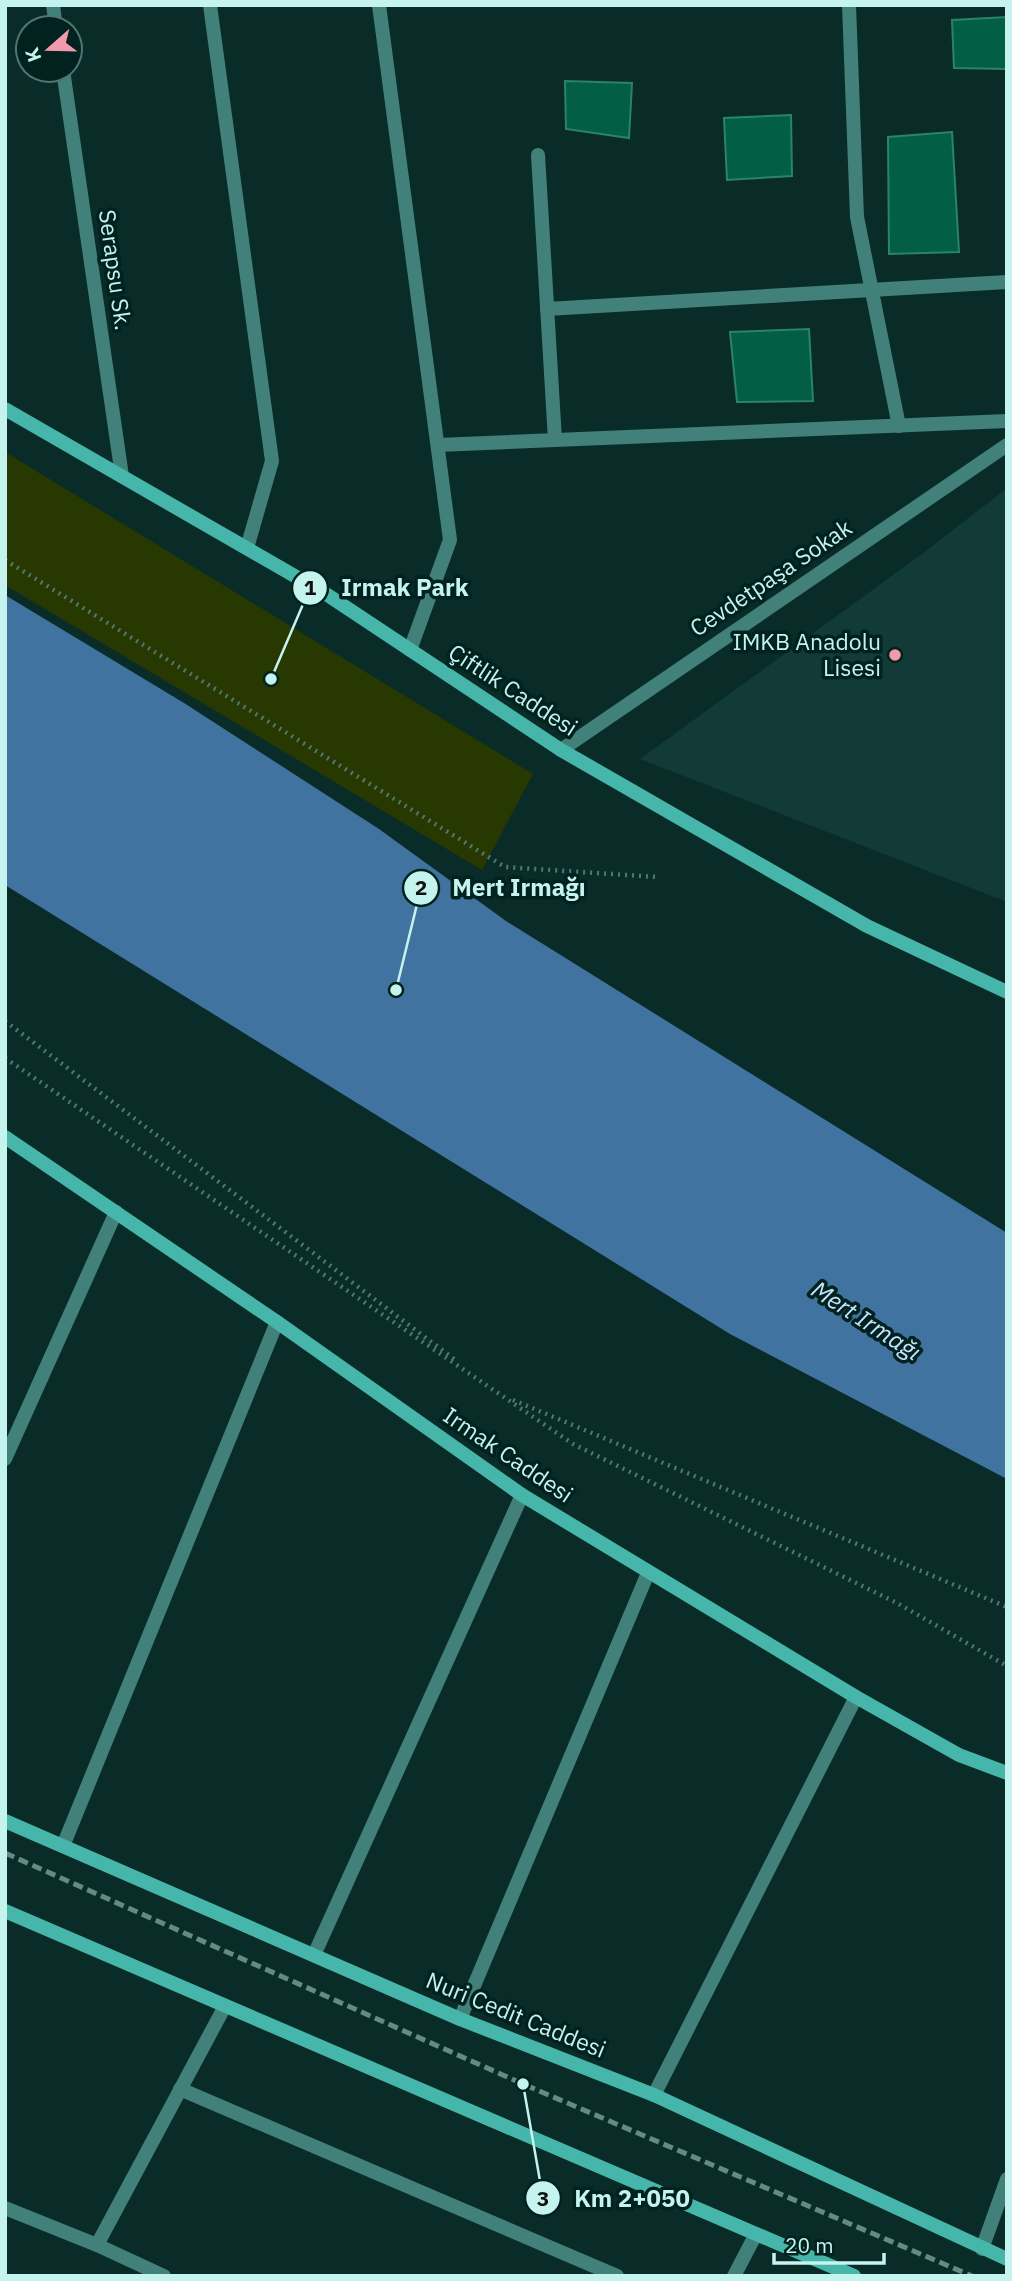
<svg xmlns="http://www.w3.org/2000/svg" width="1012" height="2281" font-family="'IBM Plex Sans',sans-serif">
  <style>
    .built { fill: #123a36 }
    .green { fill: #273800 }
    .water { fill: #40739f }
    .building { fill: #025f45; stroke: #2a8465; stroke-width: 2 }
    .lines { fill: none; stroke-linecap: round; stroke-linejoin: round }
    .path { stroke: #507772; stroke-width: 4.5; stroke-dasharray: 2 5; stroke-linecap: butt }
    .street { stroke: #41817a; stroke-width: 14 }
    .secondary { stroke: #46b5aa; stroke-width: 14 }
    .rail { stroke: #638b86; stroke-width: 5; stroke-dasharray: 10 5; stroke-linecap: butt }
    .poi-dot { fill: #f29aac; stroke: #01221f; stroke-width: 2.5 }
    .labels { text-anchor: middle; stroke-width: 7; stroke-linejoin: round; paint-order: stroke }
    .street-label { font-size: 23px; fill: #c5f4ee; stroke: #01221f }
    .poi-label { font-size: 23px; fill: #c5f4ee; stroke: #01221f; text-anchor: end }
    .water-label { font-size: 24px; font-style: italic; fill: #c7e3fe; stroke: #01221f }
    .leader { fill: none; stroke: #c5f4ee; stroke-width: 2.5 }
    .callout-dot { fill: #c5f4ee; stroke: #01221f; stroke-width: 2.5 }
    .mark-label { font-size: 21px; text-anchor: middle; font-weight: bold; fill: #111 }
    .callout-label { font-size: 24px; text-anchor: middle; font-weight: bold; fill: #c5f4ee; stroke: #01221f; stroke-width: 7; stroke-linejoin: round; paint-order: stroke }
  </style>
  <rect width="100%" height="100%" fill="#0a2c28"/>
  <!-- built -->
  <polygon class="built" points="1007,488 1007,902 640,759 926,551"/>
  <!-- green -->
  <polygon class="green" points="5,452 533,774 482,870 5,585"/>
  <!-- water -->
  <polygon class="water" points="5,595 184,703 379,829 506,921 1007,1233 1007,1479 730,1334 5,885"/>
  <!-- building -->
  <g class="building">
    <polygon points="1007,17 1007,69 954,68 952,20"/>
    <polygon points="565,81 632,83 629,138 566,129"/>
    <polygon points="791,115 792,176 727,180 724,118"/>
    <polygon points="952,132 959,252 889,254 888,137"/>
    <polygon points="809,329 813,401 737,402 730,332"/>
  </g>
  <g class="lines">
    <!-- path -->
    <g class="path">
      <polyline points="5,560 505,867 657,877"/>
      <polyline points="5,1021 458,1362"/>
      <polyline points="5,1058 573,1444 897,1603 1007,1666"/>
      <polyline points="513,1400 1007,1607"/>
    </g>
    <!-- street -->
    <g class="street">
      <polyline points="53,5 56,28"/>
      <polyline points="210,5 272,461 247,548"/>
      <polyline points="379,5 450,540 410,650"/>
      <polyline points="849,5 857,217 899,426"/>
      <polyline points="63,70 122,476"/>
      <polyline points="538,155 555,440"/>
      <polyline points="547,309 1007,282"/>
      <polyline points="438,445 1007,421"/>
      <polyline points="561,750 1007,445"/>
      <polyline points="5,1459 116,1212"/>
      <polyline points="63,1846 277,1322"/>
      <polyline points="314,1955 522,1495"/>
      <polyline points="460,2019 648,1573"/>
      <polyline points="180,2089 617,2276"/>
      <polyline points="654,2095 856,1697"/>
      <polyline points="5,2208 97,2245 164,2276"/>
      <polyline points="97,2245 225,2006"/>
      <polyline points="982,2249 1007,2179"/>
      <polyline points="734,2276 756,2234"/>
    </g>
    <!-- secondary -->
    <g class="secondary">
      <polyline points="5,409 326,594 561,750 867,926 1007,992"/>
      <polyline points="5,1137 277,1322 522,1495 856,1697 959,1755 1007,1773"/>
      <polyline points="5,1821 460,2019 654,2095 1007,2259"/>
      <polyline points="5,1911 854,2276"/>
    </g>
    <!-- rail -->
    <polyline class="rail" points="5,1853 523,2084 972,2276"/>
  </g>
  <!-- markers -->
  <circle class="poi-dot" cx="895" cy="655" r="7"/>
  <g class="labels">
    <!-- street labels -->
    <g class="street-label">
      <text transform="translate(115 270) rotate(82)" y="8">Serapsu Sk.</text>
      <text transform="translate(771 578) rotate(-34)" y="8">Cevdetpaşa Sokak</text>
      <text transform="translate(513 690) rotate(33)" y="8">Çiftlik Caddesi</text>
      <text transform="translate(508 1455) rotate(34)" y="8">Irmak Caddesi</text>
      <text transform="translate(516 2015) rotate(22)" y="8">Nuri Cedit Caddesi</text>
    </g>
    <!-- poi labels -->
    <g class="poi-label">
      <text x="881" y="650">IMKB Anadolu<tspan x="881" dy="26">Lisesi</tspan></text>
    </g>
    <!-- water labels -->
    <g class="water-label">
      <text transform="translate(866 1321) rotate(33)" y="8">Mert Irmağı</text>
    </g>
  </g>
  <!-- callouts -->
  <path class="leader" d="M271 679L310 588M396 990L421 888M523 2084L543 2198"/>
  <g class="callout-dot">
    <circle cx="271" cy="679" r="7"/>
    <circle cx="396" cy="990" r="7"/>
    <circle cx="523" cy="2084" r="7"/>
    <circle cx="310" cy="588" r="18"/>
    <circle cx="421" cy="888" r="18"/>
    <circle cx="543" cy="2198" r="18"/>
  </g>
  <g class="mark-label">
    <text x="310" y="595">1</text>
    <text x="421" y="895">2</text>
    <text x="543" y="2206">3</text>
  </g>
  <g class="callout-label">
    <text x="405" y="596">Irmak Park</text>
    <text x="519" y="896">Mert Irmağı</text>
    <text x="632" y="2207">Km 2+050</text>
  </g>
  <!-- border -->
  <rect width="1012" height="2281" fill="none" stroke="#c5f4ee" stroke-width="14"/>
  <!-- north arrow -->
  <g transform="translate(49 49) rotate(250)"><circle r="33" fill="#01221f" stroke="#4f7672" stroke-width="2"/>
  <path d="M0-5L12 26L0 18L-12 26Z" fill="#f29aac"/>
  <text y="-10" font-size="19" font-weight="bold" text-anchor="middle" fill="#c5f4ee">K</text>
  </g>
  <!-- scale -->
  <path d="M774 2253v10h110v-10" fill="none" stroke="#c5f4ee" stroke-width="3.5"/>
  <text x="785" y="2253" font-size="21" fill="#c5f4ee" stroke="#01221f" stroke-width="5" paint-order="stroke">20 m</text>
</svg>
